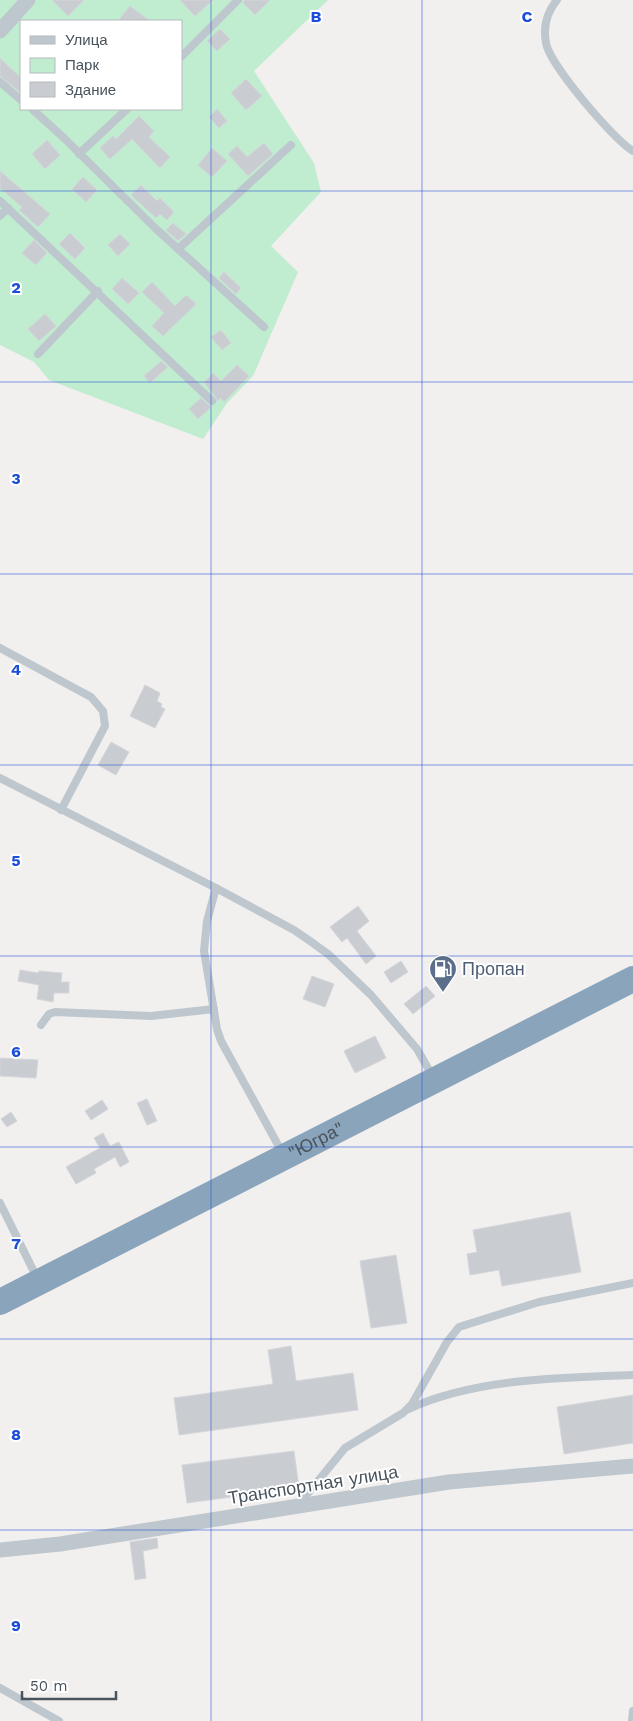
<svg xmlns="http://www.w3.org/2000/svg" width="633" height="1721" font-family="'Work Sans',sans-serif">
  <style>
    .green { fill: #c0eccf; fill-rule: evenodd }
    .building { fill: #c9ccd1; stroke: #d4d6da }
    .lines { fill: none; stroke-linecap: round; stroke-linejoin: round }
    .lane { stroke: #bec7cd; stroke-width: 8 }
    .street { stroke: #bec7cd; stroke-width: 15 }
    .highway { stroke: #8aa4bb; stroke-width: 26 }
    .grid { fill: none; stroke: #1d4ed8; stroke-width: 1; stroke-opacity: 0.55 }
    .labels { text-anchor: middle; stroke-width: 4; stroke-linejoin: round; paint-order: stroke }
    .service-label { font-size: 18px; fill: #4e5e75; stroke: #fff; text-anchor: start }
    .street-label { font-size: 18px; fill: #48535c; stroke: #fff }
    .grid-label { font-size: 16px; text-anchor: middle; font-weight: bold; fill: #1d4ed8; stroke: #fff; stroke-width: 4; stroke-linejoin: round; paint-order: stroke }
  </style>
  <rect width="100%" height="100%" fill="#f2efef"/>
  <!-- green -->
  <path class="green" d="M0,0h328l-74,71 60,92 7,29 -50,54 27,26 -45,104 -26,27 -24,36 -154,-59 -15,-18 -34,-17zM21,21h160v88h-160z"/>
  <!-- building -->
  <g class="building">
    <polygon points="52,0 84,0 68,16"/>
    <polygon points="180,0 213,0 195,16"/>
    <polygon points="244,0 270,0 255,15 243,3"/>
    <polygon points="130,6 150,21 118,21"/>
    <polygon points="220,29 230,39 217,51 207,41"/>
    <polygon points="0,58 21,78 21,93 0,76"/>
    <polygon points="246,79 262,96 246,110 231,93"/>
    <polygon points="217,109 227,121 219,128 209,117"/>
    <polygon points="139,116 154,131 149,137 170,157 160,168 132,139 110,159 100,148 113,136 116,139"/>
    <polygon points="47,140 60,155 45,169 32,154"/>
    <polygon points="264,143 273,154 248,176 228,154 237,146 247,157"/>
    <polygon points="212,148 227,161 212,177 198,165"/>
    <polygon points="0,171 50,214 38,227 19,210 22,207 0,188"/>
    <polygon points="83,177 97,190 86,202 72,189"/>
    <polygon points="141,185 157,201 160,198 174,212 167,220 160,214 156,218 131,195"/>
    <polygon points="173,223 186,234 178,241 166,230"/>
    <polygon points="70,233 85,248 75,259 59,244"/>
    <polygon points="120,234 130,244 118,256 108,245"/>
    <polygon points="34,240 47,253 36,265 22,253"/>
    <polygon points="224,272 241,288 236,294 219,278"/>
    <polygon points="122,278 139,293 128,304 112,289"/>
    <polygon points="152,282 175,306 186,295 196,304 163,336 152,326 164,313 142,292"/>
    <polygon points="45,314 56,326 39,341 28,329"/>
    <polygon points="221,330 231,343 222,350 211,337"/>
    <polygon points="161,361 168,367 150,383 144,376"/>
    <polygon points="237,365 249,376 224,402 220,398 218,401 204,382 213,373 221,381"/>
    <polygon points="201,398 211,407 198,419 189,409"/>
    <polygon points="145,685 160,693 157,701 162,704 161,707 165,709 155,728 130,716"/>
    <polygon points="111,742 129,752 116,775 98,765"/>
    <polygon points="358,906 369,921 357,931 376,956 366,964 347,938 342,942 330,927"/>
    <polygon points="401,961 408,972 391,983 384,972"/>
    <polygon points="20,970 38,973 39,971 62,973 61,982 69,982 69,993 54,993 53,1002 37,999 39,985 18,981"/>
    <polygon points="312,976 334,984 325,1007 303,999"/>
    <polygon points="426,986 435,996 413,1014 404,1004"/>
    <polygon points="375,1036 386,1058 355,1073 344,1051"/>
    <polygon points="0,1058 38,1060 36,1078 0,1076"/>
    <polygon points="147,1099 157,1121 147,1125 137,1103"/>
    <polygon points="102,1100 108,1109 91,1120 85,1111"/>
    <polygon points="11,1112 17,1121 7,1127 1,1119"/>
    <polygon points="103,1133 110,1146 119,1142 129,1162 120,1167 115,1157 94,1169 96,1173 76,1184 66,1167 100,1148 94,1138"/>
    <polygon points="570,1212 581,1272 502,1286 499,1270 470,1275 467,1254 477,1252 473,1230"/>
    <polygon points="396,1255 407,1323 371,1328 360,1261"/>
    <polygon points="291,1346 296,1381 353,1373 358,1410 179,1435 174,1398 273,1384 268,1350"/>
    <polygon points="633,1395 633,1443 564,1454 557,1407"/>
    <polygon points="294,1451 299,1488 187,1503 182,1465"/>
    <polygon points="157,1538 158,1548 143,1551 146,1578 135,1580 130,1542"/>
  </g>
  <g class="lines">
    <!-- lane -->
    <g class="lane">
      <path d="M557,0c-10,12 -14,27 -11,43 3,21 68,97 87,108"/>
      <polyline points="181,57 238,0"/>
      <polyline points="0,82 21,100"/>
      <polyline points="32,109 64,138 155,228 264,327"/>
      <polyline points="79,154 127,109"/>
      <polyline points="0,201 212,401"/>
      <polyline points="0,216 8,208"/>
      <polyline points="178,249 291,145"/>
      <polyline points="38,354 98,291"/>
      <polyline points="0,648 91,697 103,711 105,726 61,810"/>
      <polyline points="0,778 216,888 294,930 310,941 328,954 371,995 417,1049 433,1077"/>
      <polyline points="216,888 207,921 204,951 217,1029 221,1041 283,1154"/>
      <polyline points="41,1025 49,1014 55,1012 151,1016 214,1009"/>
      <polyline points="0,1203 37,1278"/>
      <path d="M409,1409c63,-30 155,-32 224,-34"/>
      <polyline points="299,1504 345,1448 403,1413 412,1404 447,1342 459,1327 539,1302 633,1283"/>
      <polyline points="0,1688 59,1721"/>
      <polyline points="632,1721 633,1711"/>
    </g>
    <!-- street -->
    <g class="street">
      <polyline points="0,31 28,0"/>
      <polyline points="0,1550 60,1544 449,1482 633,1466"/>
    </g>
    <!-- highway -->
    <path class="highway" id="s1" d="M0,1302l633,-323"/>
  </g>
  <!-- grid -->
  <path class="grid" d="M211,0v1721M422,0v1721M0,191h633M0,382h633M0,574h633M0,765h633M0,956h633M0,1147h633M0,1339h633M0,1530h633"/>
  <!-- icons -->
  <defs>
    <symbol id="fuel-pin" viewBox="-11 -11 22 30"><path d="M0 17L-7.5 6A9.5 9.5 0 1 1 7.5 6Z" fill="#5c6f8a" stroke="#fff"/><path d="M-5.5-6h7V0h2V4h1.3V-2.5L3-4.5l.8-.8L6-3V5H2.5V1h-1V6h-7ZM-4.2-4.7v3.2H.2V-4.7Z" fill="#fff"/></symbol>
  </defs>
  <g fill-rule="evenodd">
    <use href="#fuel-pin" x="427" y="953" width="32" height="43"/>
  </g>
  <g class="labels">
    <!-- service labels -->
    <g class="service-label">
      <text x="462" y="975">Пропан</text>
    </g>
    <!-- street labels -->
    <g class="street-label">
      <text dy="6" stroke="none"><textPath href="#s1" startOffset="355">"Югра"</textPath></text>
      <text transform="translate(313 1485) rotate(-9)" y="6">Транспортная улица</text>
    </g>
  </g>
  <g class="grid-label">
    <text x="316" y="22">B</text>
    <text x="527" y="22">C</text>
    <text x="16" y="293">2</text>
    <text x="16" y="484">3</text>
    <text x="16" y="675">4</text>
    <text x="16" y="866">5</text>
    <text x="16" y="1057">6</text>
    <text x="16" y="1249">7</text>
    <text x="16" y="1440">8</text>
    <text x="16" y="1631">9</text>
  </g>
  <!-- legend -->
  <rect x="20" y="20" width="162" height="90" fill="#ffffff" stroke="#b6babe"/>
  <rect x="30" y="36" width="25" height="8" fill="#bec7cd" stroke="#b6babe"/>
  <text x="65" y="45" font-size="15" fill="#48535c">Улица</text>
  <rect x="30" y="58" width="25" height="15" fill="#c0eccf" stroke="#b6babe"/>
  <text x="65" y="70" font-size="15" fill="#48535c">Парк</text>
  <rect x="30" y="82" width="25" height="15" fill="#c9ccd1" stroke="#b6babe"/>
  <text x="65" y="95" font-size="15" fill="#48535c">Здание</text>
  <!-- scale -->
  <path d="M22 1691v8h94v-8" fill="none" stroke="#48535c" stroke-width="2.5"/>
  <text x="30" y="1691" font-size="15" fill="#48535c" stroke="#ffffff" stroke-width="4" paint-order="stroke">50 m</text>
</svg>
